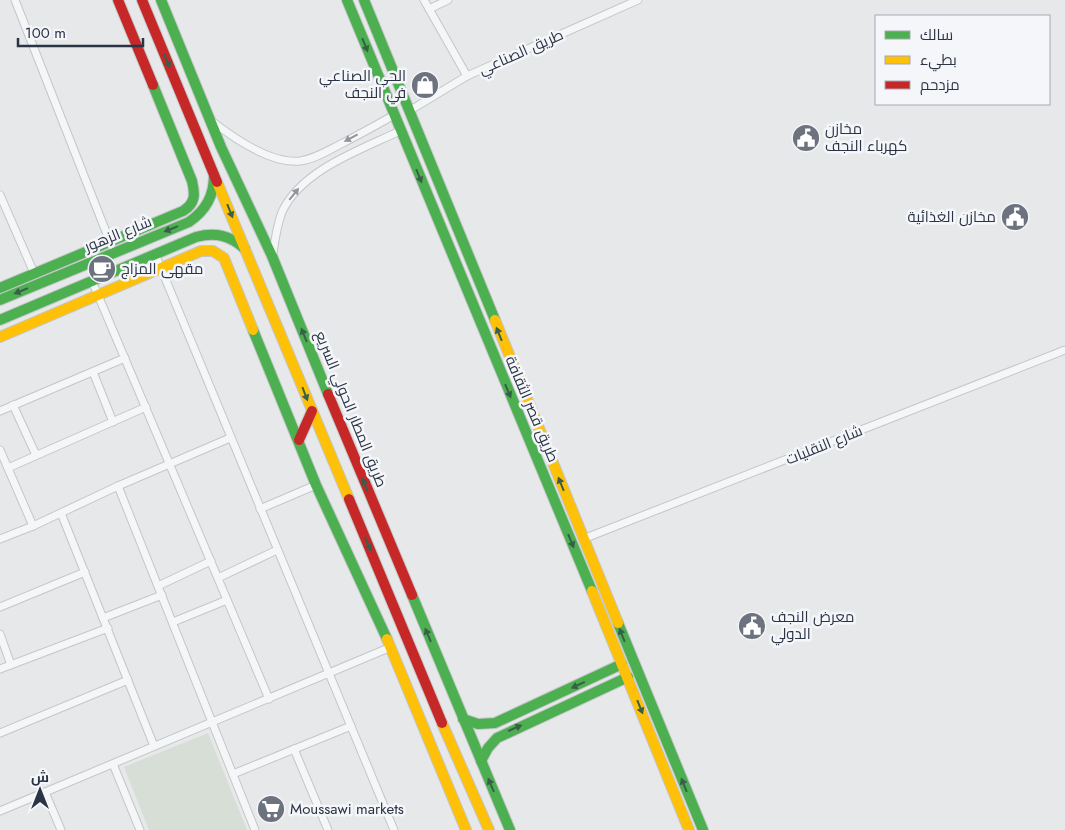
<svg xmlns="http://www.w3.org/2000/svg" width="1065" height="830" font-family="Jost,Cairo,sans-serif">
  <style>
    .green { fill: #d6ded6 }
    .lines { fill: none; stroke-linecap: round; stroke-linejoin: round }
    .street-casing { stroke: #c4c6c8; stroke-width: 9 }
    .fast-casing { stroke: #c4c6c8; stroke-width: 12 }
    .slow-casing { stroke: #c4c6c8; stroke-width: 12 }
    .jam-casing { stroke: #c4c6c8; stroke-width: 12 }
    .street { stroke: #f5f6f7; stroke-width: 7 }
    .fast { stroke: #4caf50; stroke-width: 10 }
    .slow { stroke: #ffc107; stroke-width: 10 }
    .jam { stroke: #c62828; stroke-width: 10 }
    .oneway { fill: #375f49 }
    .oneway2 { fill: #90959e }
    .labels { text-anchor: middle; stroke-width: 5; stroke-linejoin: round; paint-order: stroke }
    .street-label { font-size: 15px; fill: #2b3445; stroke: #f4f6f9 }
    .poi-label { font-size: 15px; fill: #2b3445; stroke: #f4f6f9; text-anchor: start }
  </style>
  <rect width="100%" height="100%" fill="#e6e8ea"/>
  <!-- green -->
  <polygon class="green" points="208,733 247,830 149,830 124,767"/>
  <g class="lines">
    <defs>
      <g id="street">
        <polyline points="15,0 110,242"/>
        <polyline points="424,0 467,76"/>
        <polyline points="429,9 448,0"/>
        <polyline points="409,111 467,76 638,0"/>
        <path d="M213,122c22,17 58,42 87,39 15,-2 29,-11 43,-18 17,-9 34,-18 51,-28"/>
        <polyline points="0,195 34,273"/>
        <path d="M273,253c2,-14 4,-28 9,-41 19,-42 80,-63 118,-81"/>
        <polyline points="155,254 394,830"/>
        <polyline points="92,281 269,699"/>
        <polyline points="93,372 113,422"/>
        <polyline points="13,405 36,455"/>
        <polyline points="0,411 125,358"/>
        <polyline points="0,450 33,526"/>
        <polyline points="8,468 146,407"/>
        <polyline points="118,486 255,830"/>
        <polyline points="260,509 316,485"/>
        <polyline points="61,513 154,746"/>
        <polyline points="0,539 33,526 118,486 230,438"/>
        <polyline points="583,539 1065,350"/>
        <polyline points="218,578 277,550"/>
        <polyline points="158,586 211,561"/>
        <polyline points="0,607 85,572"/>
        <polyline points="103,618 162,595"/>
        <polyline points="173,622 227,600"/>
        <polyline points="0,634 11,665"/>
        <polyline points="0,669 108,628"/>
        <polyline points="0,733 128,680"/>
        <polyline points="294,749 328,830"/>
        <polyline points="113,764 140,830"/>
        <polyline points="233,774 351,726"/>
        <polyline points="45,792 61,830"/>
        <polyline points="0,811 391,647"/>
      </g>
      <g id="fast">
        <polyline points="161,0 221,147 272,256 328,394"/>
        <polyline points="347,0 592,591"/>
        <polyline points="364,0 495,320"/>
        <path d="M0,288l183,-77c13,-8 12,-17 9,-30l-39,-96"/>
        <path d="M0,300l189,-78c17,-12 25,-26 25,-47"/>
        <path d="M0,320l196,-83c19,-5 34,-2 49,12"/>
        <polyline points="253,330 316,485 387,639"/>
        <polyline points="412,595 510,830"/>
        <polyline points="618,623 703,830"/>
        <polyline points="463,719 478,724 495,723 622,664"/>
        <polyline points="481,761 488,748 497,738 628,677"/>
      </g>
      <g id="slow">
        <polyline points="217,182 349,499"/>
        <polyline points="495,320 618,623"/>
        <polyline points="0,337 201,251 213,251 224,258 253,330"/>
        <polyline points="592,591 689,830"/>
        <polyline points="387,639 466,830"/>
        <polyline points="442,723 489,830"/>
      </g>
      <g id="jam">
        <polyline points="118,0 153,85"/>
        <polyline points="142,0 217,182"/>
        <polyline points="328,394 412,595"/>
        <polyline points="299,440 312,411"/>
        <polyline points="349,499 442,723"/>
      </g>
    </defs>
    <!-- street casing -->
    <use href="#street" class="street-casing"/>
    <!-- fast casing -->
    <use href="#fast" class="fast-casing"/>
    <!-- slow casing -->
    <use href="#slow" class="slow-casing"/>
    <!-- jam casing -->
    <use href="#jam" class="jam-casing"/>
    <!-- street -->
    <use href="#street" class="street"/>
    <!-- fast -->
    <use href="#fast" class="fast"/>
    <!-- slow -->
    <use href="#slow" class="slow"/>
    <!-- jam -->
    <use href="#jam" class="jam"/>
  </g>
  <!-- one-way arrows -->
  <defs><path id="oneway-solid" d="M-6-.8H1V-3.2L6.5 0L1 3.2V.8H-6Z" transform="scale(1.25)"/></defs>
  <g class="oneway">
    <use href="#oneway-solid" transform="translate(365 45) rotate(68)"/>
    <use href="#oneway-solid" transform="translate(167 61) rotate(67)"/>
    <use href="#oneway-solid" transform="translate(419 176) rotate(68)"/>
    <use href="#oneway-solid" transform="translate(230 211) rotate(68)"/>
    <use href="#oneway-solid" transform="translate(171 229) rotate(158)"/>
    <use href="#oneway-solid" transform="translate(21 291) rotate(158)"/>
    <use href="#oneway-solid" transform="translate(499 334) rotate(-112)"/>
    <use href="#oneway-solid" transform="translate(304 335) rotate(-112)"/>
    <use href="#oneway-solid" transform="translate(508 391) rotate(67)"/>
    <use href="#oneway-solid" transform="translate(305 394) rotate(69)"/>
    <use href="#oneway-solid" transform="translate(561 484) rotate(-112)"/>
    <use href="#oneway-solid" transform="translate(365 485) rotate(-113)"/>
    <use href="#oneway-solid" transform="translate(571 541) rotate(67)"/>
    <use href="#oneway-solid" transform="translate(368 544) rotate(67)"/>
    <use href="#oneway-solid" transform="translate(428 635) rotate(-113)"/>
    <use href="#oneway-solid" transform="translate(622 635) rotate(-112)"/>
    <use href="#oneway-solid" transform="translate(578 685) rotate(155)"/>
    <use href="#oneway-solid" transform="translate(640 707) rotate(68)"/>
    <use href="#oneway-solid" transform="translate(515 728) rotate(-24)"/>
    <use href="#oneway-solid" transform="translate(491 785) rotate(-113)"/>
    <use href="#oneway-solid" transform="translate(684 785) rotate(-112)"/>
  </g>
  <g class="oneway2">
    <use href="#oneway-solid" transform="translate(351 138) rotate(152)"/>
    <use href="#oneway-solid" transform="translate(294 194) rotate(-51)"/>
  </g>
  <!-- icons -->
  <defs>
    <symbol id="shop-disc" viewBox="-11 -11 22 22"><circle r="9.5" fill="#6c737f" stroke="#f4f6f9"/><path d="M-5-2.5h2.3a2.7 3.5 0 0 1 5.4 0H5L5.5 6h-11ZM-1.5-2.5h3a1.5 2.3 0 0 0-3 0Z" fill="#fff"/></symbol>
    <symbol id="civic-disc" viewBox="-11 -11 22 22"><circle r="9.5" fill="#6c737f" stroke="#f4f6f9"/><path d="M-.6-6.5H3V-4.5H.6V-3L4-1V1h2V6H-6V1h2V-1L-.6-3ZM-1.2 2.5V6h2.4V2.5Z" fill="#fff"/></symbol>
    <symbol id="cafe-disc" viewBox="-11 -11 22 22"><circle r="9.5" fill="#6c737f" stroke="#f4f6f9"/><path d="M-5.5-4.5H6V0H3Q3 3.5 0 3.5H-2.5Q-5.5 3.5-5.5 0ZM3-3.2v2h1.7v-2ZM-6 4.5H4V6H-6Z" fill="#fff"/></symbol>
    <symbol id="supermarket-disc" viewBox="-11 -11 22 22"><circle r="9.5" fill="#6c737f" stroke="#f4f6f9"/><path d="M-6-5.5h2.5l.6 2H6L4.5 2H-2.5L-4.4-4H-6ZM-1.5 3.2a1.3 1.3 0 1 0 .1 0ZM3 3.2a1.3 1.3 0 1 0 .1 0Z" fill="#fff"/></symbol>
  </defs>
  <g fill-rule="evenodd">
    <use href="#shop-disc" x="409" y="69" width="32" height="32"/>
    <use href="#civic-disc" x="790" y="122" width="32" height="32"/>
    <use href="#civic-disc" x="999" y="201" width="32" height="32"/>
    <use href="#cafe-disc" x="86" y="253" width="32" height="32"/>
    <use href="#civic-disc" x="736" y="610" width="32" height="32"/>
    <use href="#supermarket-disc" x="255" y="793" width="32" height="32"/>
  </g>
  <g class="labels">
    <!-- street labels -->
    <g class="street-label">
      <text transform="translate(521 52) rotate(-24)" y="5">طريق الصناعي</text>
      <text transform="translate(118 234) rotate(-22)" y="5">شارع الزهور</text>
      <text transform="translate(351 409) rotate(68)" y="5">طريق المطار الحولي السريع</text>
      <text transform="translate(532 409) rotate(67)" y="5">طريق قصر الثقافة</text>
      <text transform="translate(824 445) rotate(-22)" y="5">شارع النقليات</text>
    </g>
    <!-- poi labels -->
    <g class="poi-label">
      <text x="406" y="81" text-anchor="end">الحي الصناعي<tspan x="406" dy="17">في النجف</tspan></text>
      <text x="825" y="134">مخازن<tspan x="825" dy="17">كهرباء النجف</tspan></text>
      <text x="996" y="222" text-anchor="end">مخازن الغذائية</text>
      <text x="121" y="274">مقهى المزاج</text>
      <text x="771" y="622">معرض النجف<tspan x="771" dy="17">الدولي</tspan></text>
      <text x="290" y="814">Moussawi markets</text>
    </g>
  </g>
  <!-- legend -->
  <rect x="875" y="15" width="175" height="90" fill="#f4f6f9" stroke="#a4a8b1"/>
  <rect x="885" y="31" width="25" height="8" fill="#4caf50" stroke="#a4a8b1"/>
  <text x="920" y="40" font-size="15" fill="#2b3445">سالك</text>
  <rect x="885" y="56" width="25" height="8" fill="#ffc107" stroke="#a4a8b1"/>
  <text x="920" y="65" font-size="15" fill="#2b3445">بطيء</text>
  <rect x="885" y="81" width="25" height="8" fill="#c62828" stroke="#a4a8b1"/>
  <text x="920" y="90" font-size="15" fill="#2b3445">مزدحم</text>
  <!-- north arrow -->
  <g transform="translate(40 790)" stroke="#f4f6f9" stroke-width="4" paint-order="stroke">
  <path d="M0-4L9 19L0 12L-9 19Z" fill="#2b3445"/>
  <text y="-8" font-size="14" font-weight="bold" text-anchor="middle" fill="#2b3445">ش</text>
  </g>
  <!-- scale -->
  <path d="M18 38v8h125v-8" fill="none" stroke="#2b3445" stroke-width="2.5"/>
  <text x="25" y="38" font-size="15" fill="#2b3445" stroke="#f4f6f9" stroke-width="4" paint-order="stroke">100 m</text>
</svg>
